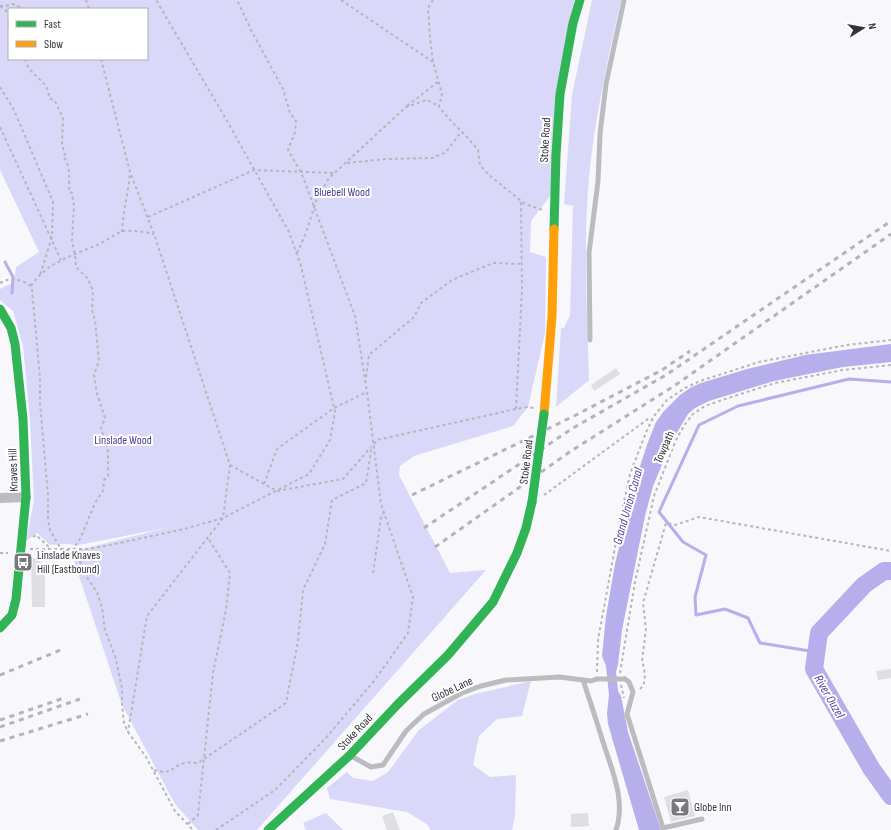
<svg xmlns="http://www.w3.org/2000/svg" width="891" height="830" font-family="'Sofia Sans Condensed',sans-serif">
  <style>
    .green { fill: #dad8f9; fill-rule: evenodd }
    .water { fill: #b6afec }
    .lines { fill: none; stroke-linecap: round; stroke-linejoin: round }
    .stream { stroke: #b6afec; stroke-width: 3 }
    .river { stroke: #b6afec; stroke-width: 18 }
    .building { fill: #dedee3 }
    .path { stroke: #b6b6b9; stroke-width: 2; stroke-dasharray: 3 3; stroke-linecap: butt }
    .lane { stroke: #bcbcc0; stroke-width: 5 }
    .street { stroke: #bcbcc0; stroke-width: 10 }
    .fast { stroke: #30b455; stroke-width: 9 }
    .slow { stroke: #ff9f0a; stroke-width: 9 }
    .rail { stroke: #b4b4b8; stroke-width: 3; stroke-dasharray: 5 5; stroke-linecap: butt }
    .lane-bridge { stroke: #bcbcc0; stroke-width: 5 }
    .fast-bridge { stroke: #30b455; stroke-width: 9 }
    .labels { text-anchor: middle; stroke-width: 4; stroke-linejoin: round; paint-order: stroke }
    .street-label { font-size: 12px; fill: #333339; stroke: #fff }
    .park-label { font-size: 12px; fill: #4d399b; stroke: #fff }
    .poi-label { font-size: 12px; fill: #333339; stroke: #fff; text-anchor: start }
    .water-label { font-size: 13px; font-style: italic; fill: #523ea1; stroke: #fff }
  </style>
  <rect width="100%" height="100%" fill="#f7f7fc"/>
  <!-- green -->
  <g class="green">
    <path d="M0,0h575l-24,195 -20,26 -1,31 16,5 -1,76 -17,74 -15,19 -99,30 -14,10 -1,9 51,98 36,-3 -229,260h-59l-23,-26 -53,-99 -51,-153 95,-24 -88,17 -12,-1 -16,1 -13,-12 -11,8 8,-41 -4,-79 -7,-75 -10,-35 -13,-11v-11l14,-7 2,-15 23,-15 -39,-82zM9,9h138v50h-138z"/>
    <path d="M592,0h29c-13,58 -26,117 -32,177 -6,67 -2,136 0,203l-33,27 5,-79h3l6,-13 3,-109 -9,-2 8,-109z"/>
    <polygon points="531,681 522,716 497,719 479,736 473,765 490,777 516,775 515,816 512,830 430,830 428,825 407,812 330,799 327,788 347,772 353,778 373,781 388,772 419,730 458,700 475,694"/>
    <polygon points="326,813 343,830 306,830 303,823"/>
  </g>
  <!-- water -->
  <polygon class="water" points="891,344 891,362 843,367 774,381 709,401 695,408 688,414 672,441 653,486 645,516 622,630 618,664 616,672 618,691 621,696 628,732 661,830 639,830 608,724 607,713 609,695 606,666 602,656 606,616 615,564 635,481 648,442 656,422 664,411 680,395 690,388 701,383 747,369 805,355"/>
  <g class="lines">
    <!-- stream -->
    <g class="stream">
      <polyline points="5,262 13,277 12,293"/>
      <polyline points="816,652 760,643 748,618 725,609 696,615 695,597 706,555 683,542 659,512 699,425 738,406 849,379 891,382"/>
    </g>
    <!-- river -->
    <polyline class="river" points="891,571 884,571 864,585 819,633 814,669 871,768 891,796"/>
  </g>
  <!-- building -->
  <g class="building">
    <polygon points="616,368 620,374 594,391 591,385"/>
    <polygon points="31,558 42,558 41,567 45,567 45,607 32,607"/>
    <polygon points="891,669 891,678 878,680 876,671"/>
    <polygon points="688,790 695,816 671,822 664,797"/>
    <polygon points="393,812 400,830 387,830 382,816"/>
    <polygon points="588,813 589,826 571,827 571,814"/>
  </g>
  <g class="lines">
    <!-- path -->
    <g class="path">
      <polyline points="86,0 89,9"/>
      <polyline points="341,0 433,62"/>
      <polyline points="433,0 428,8 430,38 433,62 442,94 439,107 452,122 469,139 478,150 480,165 489,175 525,204 543,210"/>
      <polyline points="0,6 5,6 13,4 24,9"/>
      <polyline points="0,6 6,11 9,12"/>
      <path d="M25,59c1,3 2,7 4,9 8,12 20,14 20,30l6,3 8,17 -1,27 3,9 -2,2c8,10 6,24 6,36l3,1 2,13 -2,35 3,14 1,12 12,12 5,12 -1,19 3,10 4,41 -5,14 3,19 8,24 -4,10 7,24v24l-4,4 -1,11 -8,12 -15,36 -7,10"/>
      <polyline points="101,59 130,172 154,234 230,465 223,518 147,616 128,732"/>
      <polyline points="0,87 14,110 53,202 52,237 40,275"/>
      <polyline points="407,106 439,81"/>
      <polyline points="0,127 61,260"/>
      <polyline points="347,163 386,159 433,158 446,152 461,132"/>
      <polyline points="148,217 254,170 334,173"/>
      <path d="M122,232c1,-20 6,-39 8,-58"/>
      <polyline points="297,253 306,233 316,201 329,178 406,107 427,100 439,106"/>
      <path d="M0,283c11,-6 20,-4 31,3l1,4 8,88v25l8,92v25l2,10 11,19h26l28,-5 69,-15 39,-11 86,-44 21,-34 5,-28 -34,-146 -12,-34 -63,-113 -70,-119"/>
      <path d="M31,286c16,-25 45,-31 70,-43 7,-3 15,-10 22,-12 11,-1 21,1 31,3"/>
      <polyline points="366,377 369,355 414,317 421,303 452,280 493,263 522,264"/>
      <polyline points="516,409 522,289 521,201"/>
      <polyline points="374,444 377,440 516,409 528,407 534,408"/>
      <polyline points="230,465 277,491 343,479 371,447"/>
      <polyline points="264,484 277,449 334,408 367,392"/>
      <polyline points="544,495 648,419 653,419"/>
      <polyline points="33,537 36,535 50,548"/>
      <polyline points="30,549 61,549 71,552 80,561 86,576 97,592 102,608 105,630 115,656 122,688 122,705 124,723 128,732 146,757 175,811 193,830"/>
      <polyline points="0,553 8,553"/>
      <polyline points="373,573 381,518 384,512"/>
      <polyline points="597,672 598,640 621,515 630,474 647,430 654,416 667,400 685,388 700,381 759,362 847,345 891,340"/>
      <polyline points="620,673 635,582 654,496 676,440 685,424 693,414 705,406 728,398 775,383 843,370 891,365"/>
      <polyline points="621,685 624,698"/>
      <polyline points="640,689 643,686 645,679 644,668 642,661 646,629 643,603 666,523 675,525 699,517 891,551"/>
      <path d="M154,770c20,6 16,-4 31,-7 4,-1 9,0 13,0l88,-60 12,-62 5,-51 22,-46 7,-44 34,-17 6,-37"/>
      <polyline points="188,824 198,815 213,673 226,610 230,573 208,538"/>
      <polyline points="216,830 275,790 325,739 374,681 408,633 413,597 381,504 367,392 355,316 301,172 288,150 295,132 296,121 290,113 283,89 252,32 237,0"/>
    </g>
    <!-- lane -->
    <g class="lane">
      <polyline points="590,340 589,253 598,181 600,134 606,84 624,0"/>
      <polyline points="625,679 629,682 633,692 627,714 663,828 702,819"/>
      <path d="M583,680c7,21 14,42 20,62 9,28 23,59 13,88"/>
      <polyline points="351,756 371,767 383,765 406,731 424,714 462,693 481,686 506,680 559,677 591,681 597,679"/>
    </g>
    <!-- street -->
    <polyline class="street" points="0,498 26,497"/>
    <!-- fast -->
    <g class="fast">
      <polyline points="554,229 556,155 560,94 573,23 580,0"/>
      <polyline points="0,309 11,328 15,344 23,419 26,497 16,599 12,615 0,628"/>
      <polyline points="268,830 350,755 398,704 448,655 493,602 517,553 526,528 532,502"/>
    </g>
    <!-- slow -->
    <polyline class="slow" points="544,414 552,317 554,229"/>
    <!-- rail -->
    <g class="rail">
      <polyline points="412,495 576,415 662,370 690,351"/>
      <polyline points="424,528 573,428 666,375 891,221"/>
      <polyline points="435,547 571,451 674,386 891,234"/>
      <polyline points="0,675 63,649"/>
      <polyline points="0,720 64,698"/>
      <polyline points="0,727 80,699"/>
      <polyline points="0,741 88,714"/>
    </g>
    <!-- lane-bridge -->
    <polyline class="lane-bridge" points="597,679 625,679"/>
    <!-- fast-bridge -->
    <polyline class="fast-bridge" points="532,502 544,414"/>
  </g>
  <!-- icons -->
  <defs>
    <symbol id="bus-square" viewBox="-11 -11 22 22"><rect x="-9" y="-9" width="18" height="18" rx="4" fill="#78787d" stroke="#fff"/><path d="M-5-6H5V4H4V6H2V4H-2V6H-4V4H-5ZM-3.5-4V0h7V-4ZM-3.5 1.2v1.5H-2V1.2ZM2 1.2v1.5H3.5V1.2Z" fill="#fff"/></symbol>
    <symbol id="bar-square" viewBox="-11 -11 22 22"><rect x="-9" y="-9" width="18" height="18" rx="4" fill="#78787d" stroke="#fff"/><path d="M-6-5H6L.8 .8V4.5H3.5V6h-7V4.5H-.8V.8Z" fill="#fff"/></symbol>
  </defs>
  <g fill-rule="evenodd">
    <use href="#bus-square" x="12" y="551" width="22" height="22"/>
    <use href="#bar-square" x="669" y="796" width="22" height="22"/>
  </g>
  <g class="labels">
    <!-- street labels -->
    <g class="street-label">
      <text transform="translate(545 140) rotate(-87)" y="4">Stoke Road</text>
      <text transform="translate(664 447) rotate(-66)" y="4">Towpath</text>
      <text transform="translate(526 462) rotate(-83)" y="4">Stoke Road</text>
      <text transform="translate(13 470) rotate(-92)" y="4">Knaves Hill</text>
      <text transform="translate(452 689) rotate(-25)" y="4">Globe Lane</text>
      <text transform="translate(355 732) rotate(-47)" y="4">Stoke Road</text>
    </g>
    <!-- park labels -->
    <g class="park-label">
      <text x="342" y="196">Bluebell Wood</text>
      <text x="123" y="444">Linslade Wood</text>
    </g>
    <!-- poi labels -->
    <g class="poi-label">
      <text x="37" y="559">Linslade Knaves<tspan x="37" dy="14">Hill (Eastbound)</tspan></text>
      <text x="694" y="811">Globe Inn</text>
    </g>
    <!-- water labels -->
    <g class="water-label">
      <text transform="translate(627 506) rotate(-74)" y="5">Grand Union Canal</text>
      <text transform="translate(830 696) rotate(60)" y="5">River Ouzel</text>
    </g>
  </g>
  <!-- legend -->
  <rect x="8" y="8" width="140" height="52" fill="#ffffff" stroke="#adadb0"/>
  <rect x="16" y="21" width="20" height="6" fill="#30b455" stroke="#adadb0"/>
  <text x="44" y="28" font-size="12" fill="#333339">Fast</text>
  <rect x="16" y="41" width="20" height="6" fill="#ff9f0a" stroke="#adadb0"/>
  <text x="44" y="48" font-size="12" fill="#333339">Slow</text>
  <!-- north arrow -->
  <g transform="translate(863 28) rotate(79)" stroke="#ffffff" stroke-width="3" paint-order="stroke">
  <path d="M0-3L7 15L0 10L-7 15Z" fill="#333339"/>
  <text y="-6" font-size="11" font-weight="bold" text-anchor="middle" fill="#333339">N</text>
  </g>
</svg>
